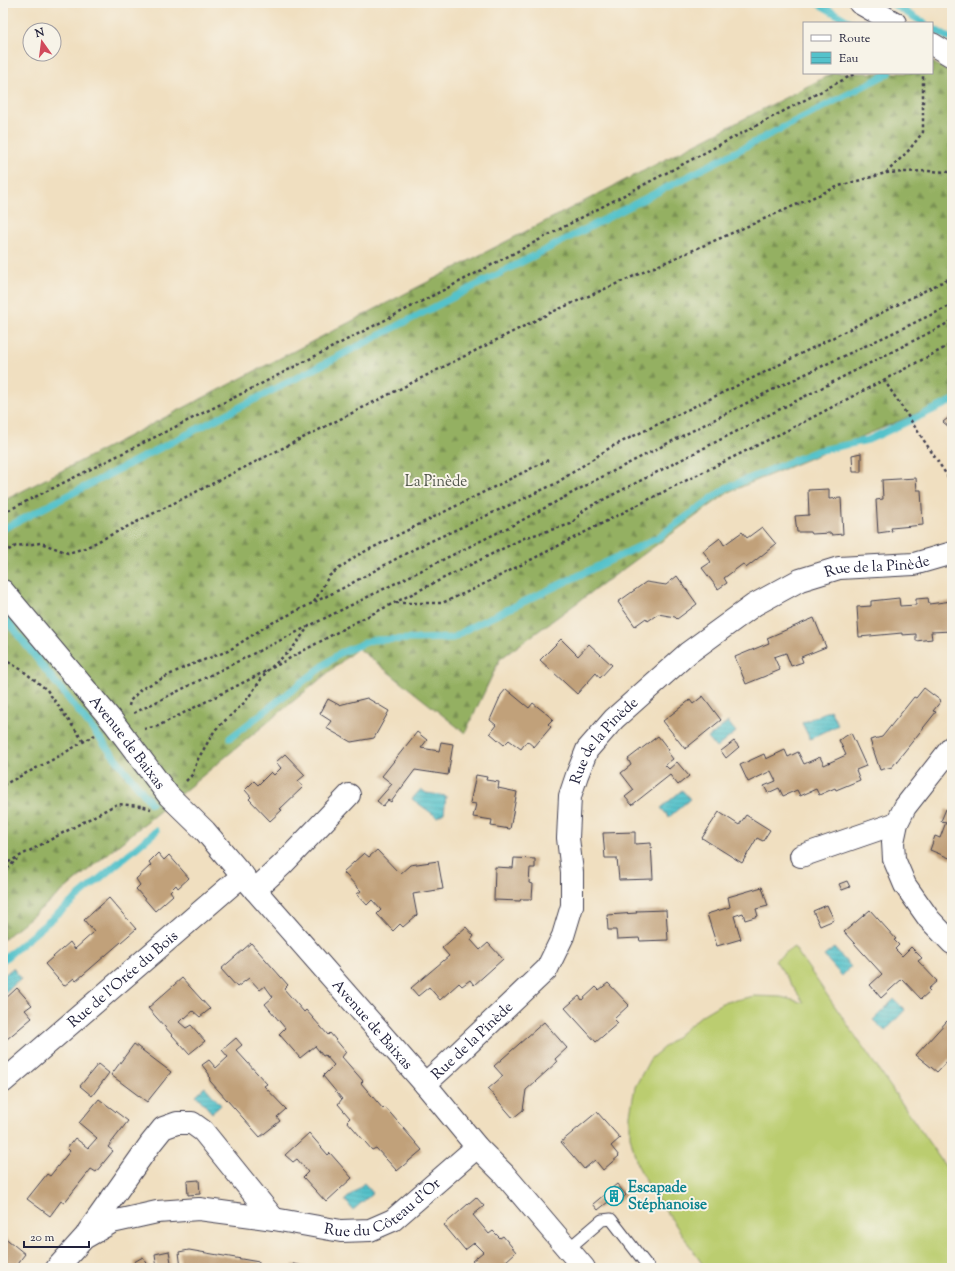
<svg xmlns="http://www.w3.org/2000/svg" width="955" height="1271" font-family="'Sorts Mill Goudy',serif">
  <style>
    .grass { fill: #bbcd70; stroke: #6e7856 }
    .forest { fill: url(#forest-firs); stroke: #5b694e }
    .water { fill: url(#water-rules); stroke: #3b7283 }
    .lines { fill: none; stroke-linecap: round; stroke-linejoin: round }
    .stream { stroke: #54c2cb; stroke-width: 7 }
    .building { fill: #c1a17a }
    .service-casing { stroke: #413e4f; stroke-width: 13 }
    .minor-casing { stroke: #413e4f; stroke-width: 24 }
    .tertiary-casing { stroke: #413e4f; stroke-width: 24 }
    .path { stroke: #413e4f; stroke-width: 2.5; stroke-dasharray: 3 3; stroke-linecap: butt }
    .service { stroke: #fff; stroke-width: 11 }
    .minor { stroke: #fff; stroke-width: 22 }
    .tertiary { stroke: #fff; stroke-width: 22 }
    .labels { text-anchor: middle; stroke-width: 4; stroke-linejoin: round; paint-order: stroke }
    .park-label { font-size: 15px; fill: #50554b; stroke: #f7f3e8 }
    .street-label { font-size: 15px; fill: #22223b; stroke: #f7f3e8 }
    .culture-label { font-size: 15px; font-weight: bold; fill: #0d838f; stroke: #f7f3e8; text-anchor: start }
  </style>
  <defs>
    <pattern id="forest-firs" width="22" height="20" patternUnits="userSpaceOnUse"><rect width="22" height="20" fill="#94b062"/><path d="M5 1l3.5 6h-7zM16 11l3.5 6h-7z" fill="#788f52"/></pattern>
    <pattern id="water-rules" width="6" height="5" patternUnits="userSpaceOnUse"><rect width="6" height="5" fill="#54c2cb"/><path d="M0 2.5h6" fill="none" stroke="#49a6af"/></pattern>
  </defs>
  <rect width="100%" height="100%" fill="#f7f3e8"/>
  <filter id="ink" filterUnits="userSpaceOnUse"><feTurbulence type="fractalNoise" baseFrequency=".025" numOctaves="2"/><feDisplacementMap in="SourceGraphic" scale="8" xChannelSelector="R" yChannelSelector="G"/><feConvolveMatrix kernelMatrix="1 2 1 2 8 2 1 2 1" color-interpolation-filters="sRGB"/></filter>
  <filter id="wash" filterUnits="userSpaceOnUse"><feTurbulence type="fractalNoise" baseFrequency=".012" numOctaves="4" result="noise"/><feDisplacementMap in="SourceGraphic" scale="16" xChannelSelector="R" yChannelSelector="G"/><feGaussianBlur stdDeviation="0.9" result="paint"/><feColorMatrix in="noise" values="0 0 0 0 0 0 0 0 0 0 0 0 0 0 0 0 0 1.4 0 .05"/><feComposite in="paint" operator="in"/></filter>
  <g filter="url(#wash)">
    <rect width="100%" height="100%" fill="#f0dfc0"/>
    <!-- grass -->
    <polygon class="grass" points="794,947 952,1176 952,1268 705,1268 647,1183 637,1164 630,1136 630,1114 635,1087 650,1059 702,1015 722,1003 754,996 781,997 804,1003 775,960"/>
    <!-- forest -->
    <polygon class="forest" points="932,62 952,74 952,399 729,492 500,659 465,733 358,648 3,940 3,501 833,73 932,73"/>
    <!-- water -->
    <g class="water">
      <polygon points="830,710 838,725 810,739 802,723"/>
      <polygon points="728,722 736,732 716,748 708,738"/>
      <polygon points="421,789 426,793 446,796 444,813 437,817 412,799"/>
      <polygon points="682,790 690,799 669,817 661,808"/>
      <polygon points="834,948 851,967 842,976 824,956"/>
      <polygon points="13,968 21,979 3,994 3,976"/>
      <polygon points="894,999 905,1010 885,1031 873,1020"/>
      <polygon points="205,1087 221,1105 212,1113 196,1095"/>
      <polygon points="364,1183 373,1193 353,1210 345,1200"/>
    </g>
    <g class="lines">
      <!-- stream -->
      <g class="stream">
        <polyline points="817,3 852,23"/>
        <polyline points="891,3 924,23"/>
        <polyline points="932,28 952,40"/>
        <polyline points="3,529 889,73"/>
        <polyline points="3,616 151,803"/>
        <polyline points="230,738 340,653 372,640 453,638 473,626 657,538 726,488 817,451 868,440 952,401"/>
        <polyline points="3,960 156,831"/>
      </g>
    </g>
    <g id="blocks">
      <!-- building -->
      <g class="building">
        <polygon points="952,415 952,424 949,427 943,422"/>
        <polygon points="861,453 861,472 853,472 852,455"/>
        <polygon points="916,478 917,490 921,490 923,525 891,528 892,531 878,533 876,500 883,499 882,480"/>
        <polygon points="829,489 829,499 841,498 843,534 832,535 831,533 811,534 810,532 797,532 795,516 809,515 808,490"/>
        <polygon points="762,527 776,544 746,568 743,564 724,578 727,583 718,589 702,568 711,562 703,551 720,538 724,545 742,532 747,538"/>
        <polygon points="677,576 697,604 677,619 675,617 658,614 648,621 646,618 635,626 618,602 646,582 666,585"/>
        <polygon points="899,598 900,606 916,605 916,599 928,598 929,604 952,601 952,631 931,632 932,639 916,641 916,634 902,635 902,633 859,637 857,607 871,606 871,601"/>
        <polygon points="814,618 826,647 801,657 803,662 791,666 786,653 774,657 780,670 746,684 735,657 769,643 767,638"/>
        <polygon points="561,639 578,656 589,644 612,665 600,678 596,673 577,694 540,660"/>
        <polygon points="924,688 941,701 933,711 936,712 892,767 880,770 870,740 882,737 914,697 916,698"/>
        <polygon points="506,689 529,708 533,703 553,719 548,724 551,727 534,747 527,741 521,749 509,740 504,745 490,733 496,725 490,720 501,695"/>
        <polygon points="703,696 721,720 685,749 663,721 690,700 693,704"/>
        <polygon points="367,698 389,711 374,738 351,742 326,728 331,721 320,714 328,699 339,705"/>
        <polygon points="417,732 427,740 421,748 439,751 441,742 453,744 448,775 415,770 391,802 388,800 383,806 377,801 392,784 382,776"/>
        <polygon points="851,733 866,766 856,770 860,780 836,790 835,788 819,795 816,789 800,796 797,790 783,796 779,788 768,793 764,786 776,781 771,771 748,782 740,765 764,754 766,759 785,750 788,757 798,752 804,764 820,757 824,765 846,755 839,740"/>
        <polygon points="658,736 669,750 667,751 673,759 665,765 669,769 677,762 689,776 678,785 670,775 632,805 625,797 634,790 621,773 631,765 628,759"/>
        <polygon points="734,741 739,747 726,758 721,751"/>
        <polygon points="285,754 305,775 298,781 303,787 280,809 282,810 270,821 249,799 251,797 245,790 254,781 258,785 271,772 274,775 281,768 276,762"/>
        <polygon points="476,775 487,777 486,780 499,782 498,788 517,792 510,829 491,826 492,820 473,817 476,804 470,803"/>
        <polygon points="946,809 952,812 952,859 930,850 935,836 940,838 946,822 941,821"/>
        <polygon points="719,812 739,825 746,815 770,830 763,841 757,838 742,863 702,838"/>
        <polygon points="635,832 635,844 651,843 653,879 619,880 617,858 605,858 603,833"/>
        <polygon points="377,850 400,874 410,865 438,861 443,889 413,894 417,915 403,927 400,924 393,931 377,914 381,910 372,900 367,905 357,894 361,891 343,872 364,853 369,857"/>
        <polygon points="158,853 164,860 169,855 189,878 178,888 176,885 170,891 173,895 155,911 136,889 140,885 136,879 151,865 149,862"/>
        <polygon points="514,858 535,859 535,868 530,868 529,883 533,884 532,899 521,899 520,901 494,900 495,867 513,868"/>
        <polygon points="847,881 850,887 842,890 839,884"/>
        <polygon points="762,887 768,906 756,909 758,916 745,920 743,913 734,916 741,939 717,946 707,914 730,907 728,897"/>
        <polygon points="109,898 136,929 76,981 74,978 64,986 45,964 70,942 75,949 94,932 84,920"/>
        <polygon points="827,905 834,920 820,926 813,911"/>
        <polygon points="666,910 668,940 640,941 639,938 617,939 616,930 608,930 607,915 637,913 636,911"/>
        <polygon points="870,910 896,939 894,940 899,945 895,949 902,956 911,947 922,958 918,961 937,981 928,989 930,991 921,999 902,979 881,998 870,985 882,974 844,932"/>
        <polygon points="466,927 474,936 471,940 480,950 488,943 503,959 474,985 470,980 462,986 459,983 440,1000 429,987 418,996 411,988 449,956 442,948"/>
        <polygon points="251,943 288,985 284,989 304,1012 306,1010 328,1035 330,1033 346,1052 342,1057 363,1081 361,1083 383,1109 385,1107 422,1150 397,1171 376,1148 372,1150 347,1121 350,1118 338,1104 342,1099 323,1076 334,1065 325,1055 323,1056 315,1046 300,1058 279,1034 285,1028 265,1004 273,997 265,986 260,990 249,978 237,987 221,969"/>
        <polygon points="182,978 210,1009 200,1017 193,1011 185,1018 184,1017 179,1022 186,1028 191,1025 205,1041 189,1054 148,1008"/>
        <polygon points="608,983 629,1005 614,1019 618,1023 596,1042 565,1008 579,996 582,1000 596,987 599,990"/>
        <polygon points="17,988 32,1005 25,1010 32,1018 7,1039 3,1034 3,1001"/>
        <polygon points="947,1021 952,1025 952,1062 949,1059 937,1072 916,1055"/>
        <polygon points="544,1022 567,1048 555,1059 557,1062 526,1090 523,1110 513,1118 488,1089 503,1076 494,1066"/>
        <polygon points="236,1038 242,1045 236,1050 267,1084 264,1086 286,1109 277,1117 280,1121 260,1137 210,1081 209,1074 202,1065 209,1060 216,1068 228,1057 222,1050"/>
        <polygon points="134,1044 171,1072 147,1102 111,1075"/>
        <polygon points="98,1064 109,1073 92,1096 80,1086"/>
        <polygon points="99,1099 128,1121 108,1147 113,1151 96,1172 91,1169 64,1203 61,1201 50,1216 27,1199 47,1174 50,1176 70,1151 67,1148 75,1138 88,1148 97,1138 79,1123"/>
        <polygon points="597,1112 620,1138 611,1146 619,1156 603,1170 595,1160 584,1169 561,1142"/>
        <polygon points="309,1133 328,1155 330,1153 352,1178 326,1202 303,1177 308,1172 297,1159 293,1162 285,1155"/>
        <polygon points="199,1180 200,1194 188,1195 187,1181"/>
        <polygon points="617,1184 626,1195 618,1203 613,1198 598,1210 593,1204"/>
        <polygon points="476,1197 484,1206 473,1215 489,1234 493,1231 500,1238 503,1236 516,1252 505,1262 510,1268 478,1268 472,1261 483,1252 474,1243 465,1250 444,1225"/>
        <polygon points="3,1236 25,1254 14,1268 3,1268"/>
        <polygon points="189,1250 259,1262 258,1268 181,1268 179,1252"/>
        <polygon points="169,1251 172,1268 157,1268 155,1254"/>
        <polygon points="143,1257 150,1268 131,1268 135,1265 134,1262"/>
        <polygon points="293,1264 308,1267 308,1268 292,1268"/>
      </g>
    </g>
  </g>
  <g filter="url(#ink)">
    <use href="#blocks" fill-opacity="0" stroke="#413e4f" stroke-width="1"/>
    <g class="lines">
      <defs>
        <polyline id="service" points="568,1249 602,1220 611,1219 649,1268"/>
        <g id="minor">
          <path id="s1" d="M3,591l111,132 55,73 36,35 50,59 170,194 52,63 27,27 80,94"/>
          <polyline points="952,747 905,807 897,823 893,842 894,859 905,885 929,919 952,943"/>
          <polyline points="801,856 897,823"/>
          <polyline points="255,890 282,865 349,795"/>
          <path id="s2" d="M3,1082l240,-207"/>
          <path id="s3" d="M425,1084l22,-20 100,-95 16,-33 9,-30v-34l-4,-34 2,-42 7,-21 10,-25 27,-31 74,-66 66,-48 46,-25 39,-12 75,-4 38,-11"/>
          <polyline points="88,1232 151,1143 163,1128 177,1123 192,1123 203,1131 274,1219"/>
          <path id="s4" d="M57,1268l27,-30 28,-16 45,-10 42,-3 75,10 67,12 29,-1 23,-10 84,-73"/>
        </g>
        <g id="tertiary">
          <polyline points="860,3 895,23"/>
          <polyline points="932,44 952,56"/>
        </g>
      </defs>
      <!-- service casing -->
      <use href="#service" class="service-casing"/>
      <!-- minor casing -->
      <use href="#minor" class="minor-casing"/>
      <!-- tertiary casing -->
      <use href="#tertiary" class="tertiary-casing"/>
      <!-- path -->
      <g class="path">
        <polyline points="886,173 909,150 923,132 923,75 924,73"/>
        <polyline points="884,380 952,483"/>
        <polyline points="3,513 253,388 463,280 856,73"/>
        <polyline points="3,553 16,546 41,543 68,553 85,548 550,313 839,186 886,173 925,171 952,172"/>
        <polyline points="314,602 329,576 356,556 548,460"/>
        <polyline points="396,603 442,603 474,589 675,486 800,424 952,344"/>
        <polyline points="3,659 22,670 47,690 84,742"/>
        <polyline points="272,668 352,624 524,538 571,524 585,509 952,321"/>
        <polyline points="129,706 130,701 141,689 185,667 228,651 268,625 343,588 414,549 555,484 611,447 763,373 952,277"/>
        <polyline points="134,713 307,627"/>
        <polyline points="144,729 158,726 266,671"/>
        <polyline points="186,781 192,775 198,759 215,730 245,702 267,671 292,649 309,626 517,523 596,480 778,387 952,305"/>
        <polyline points="3,785 54,759 95,735"/>
        <polyline points="3,865 117,804 141,806 151,809"/>
        <polyline points="3,873 17,859"/>
      </g>
      <!-- service -->
      <use href="#service" class="service"/>
      <!-- minor -->
      <use href="#minor" class="minor"/>
      <!-- tertiary -->
      <use href="#tertiary" class="tertiary"/>
    </g>
  </g>
  <!-- icons -->
  <defs>
    <symbol id="building-ring" viewBox="-11 -11 22 22"><circle r="9.5" fill="#f7f3e8" stroke="#0f9aa8" stroke-width="1.5"/><path d="M-4-6H4V6H1V3H-1V6H-4ZM-2.5-4.3h1.7v1.8h-1.7ZM.8-4.3h1.7v1.8H.8ZM-2.5-1h1.7V.8h-1.7ZM.8-1h1.7V.8H.8Z" fill="#0f9aa8"/></symbol>
  </defs>
  <g fill-rule="evenodd">
    <use href="#building-ring" x="603" y="1185" width="22" height="22"/>
  </g>
  <g class="labels">
    <!-- park labels -->
    <g class="park-label">
      <text x="436" y="486">La Pinède</text>
    </g>
    <!-- street labels -->
    <g class="street-label">
      <text dy="5" stroke="none"><textPath href="#s3" startOffset="748">Rue de la Pinède</textPath></text>
      <text dy="5" stroke="none"><textPath href="#s3" startOffset="412">Rue de la Pinède</textPath></text>
      <text dy="5" stroke="none"><textPath href="#s1" startOffset="196">Avenue de Baixas</textPath></text>
      <text dy="5" stroke="none"><textPath href="#s2" startOffset="158">Rue de l'Orée du Bois</textPath></text>
      <text dy="5" stroke="none"><textPath href="#s1" startOffset="570">Avenue de Baixas</textPath></text>
      <text dy="5" stroke="none"><textPath href="#s3" startOffset="64">Rue de la Pinède</textPath></text>
      <text dy="5" stroke="none"><textPath href="#s4" startOffset="353">Rue du Côteau d'Or</textPath></text>
    </g>
    <!-- culture labels -->
    <g class="culture-label">
      <text x="628" y="1192">Escapade<tspan x="628" dy="17">Stéphanoise</tspan></text>
    </g>
  </g>
  <!-- margin -->
  <rect width="955" height="1271" fill="none" stroke="#f7f3e8" stroke-width="16"/>
  <!-- legend -->
  <rect x="803" y="22" width="130" height="52" fill="#f7f3e8" stroke="#a29fa3"/>
  <rect x="811" y="35" width="20" height="6" fill="#ffffff" stroke="#a29fa3"/>
  <text x="839" y="42" font-size="12" fill="#22223b">Route</text>
  <rect x="811" y="52" width="20" height="12" fill="url(#water-rules)" stroke="#a29fa3"/>
  <text x="839" y="62" font-size="12" fill="#22223b">Eau</text>
  <!-- north arrow -->
  <g transform="translate(42 42) rotate(346)"><circle r="19" fill="#f7f3e8" stroke="#a29fa3"/>
  <path d="M0-3L7 15L0 10L-7 15Z" fill="#d1495b"/>
  <text y="-6" font-size="11" font-weight="bold" text-anchor="middle" fill="#22223b">N</text>
  </g>
  <!-- scale -->
  <path d="M24 1241v6h65v-6" fill="none" stroke="#22223b" stroke-width="2"/>
  <text x="30" y="1241" font-size="12" fill="#22223b" stroke="#f7f3e8" stroke-width="3" paint-order="stroke">20 m</text>
</svg>
